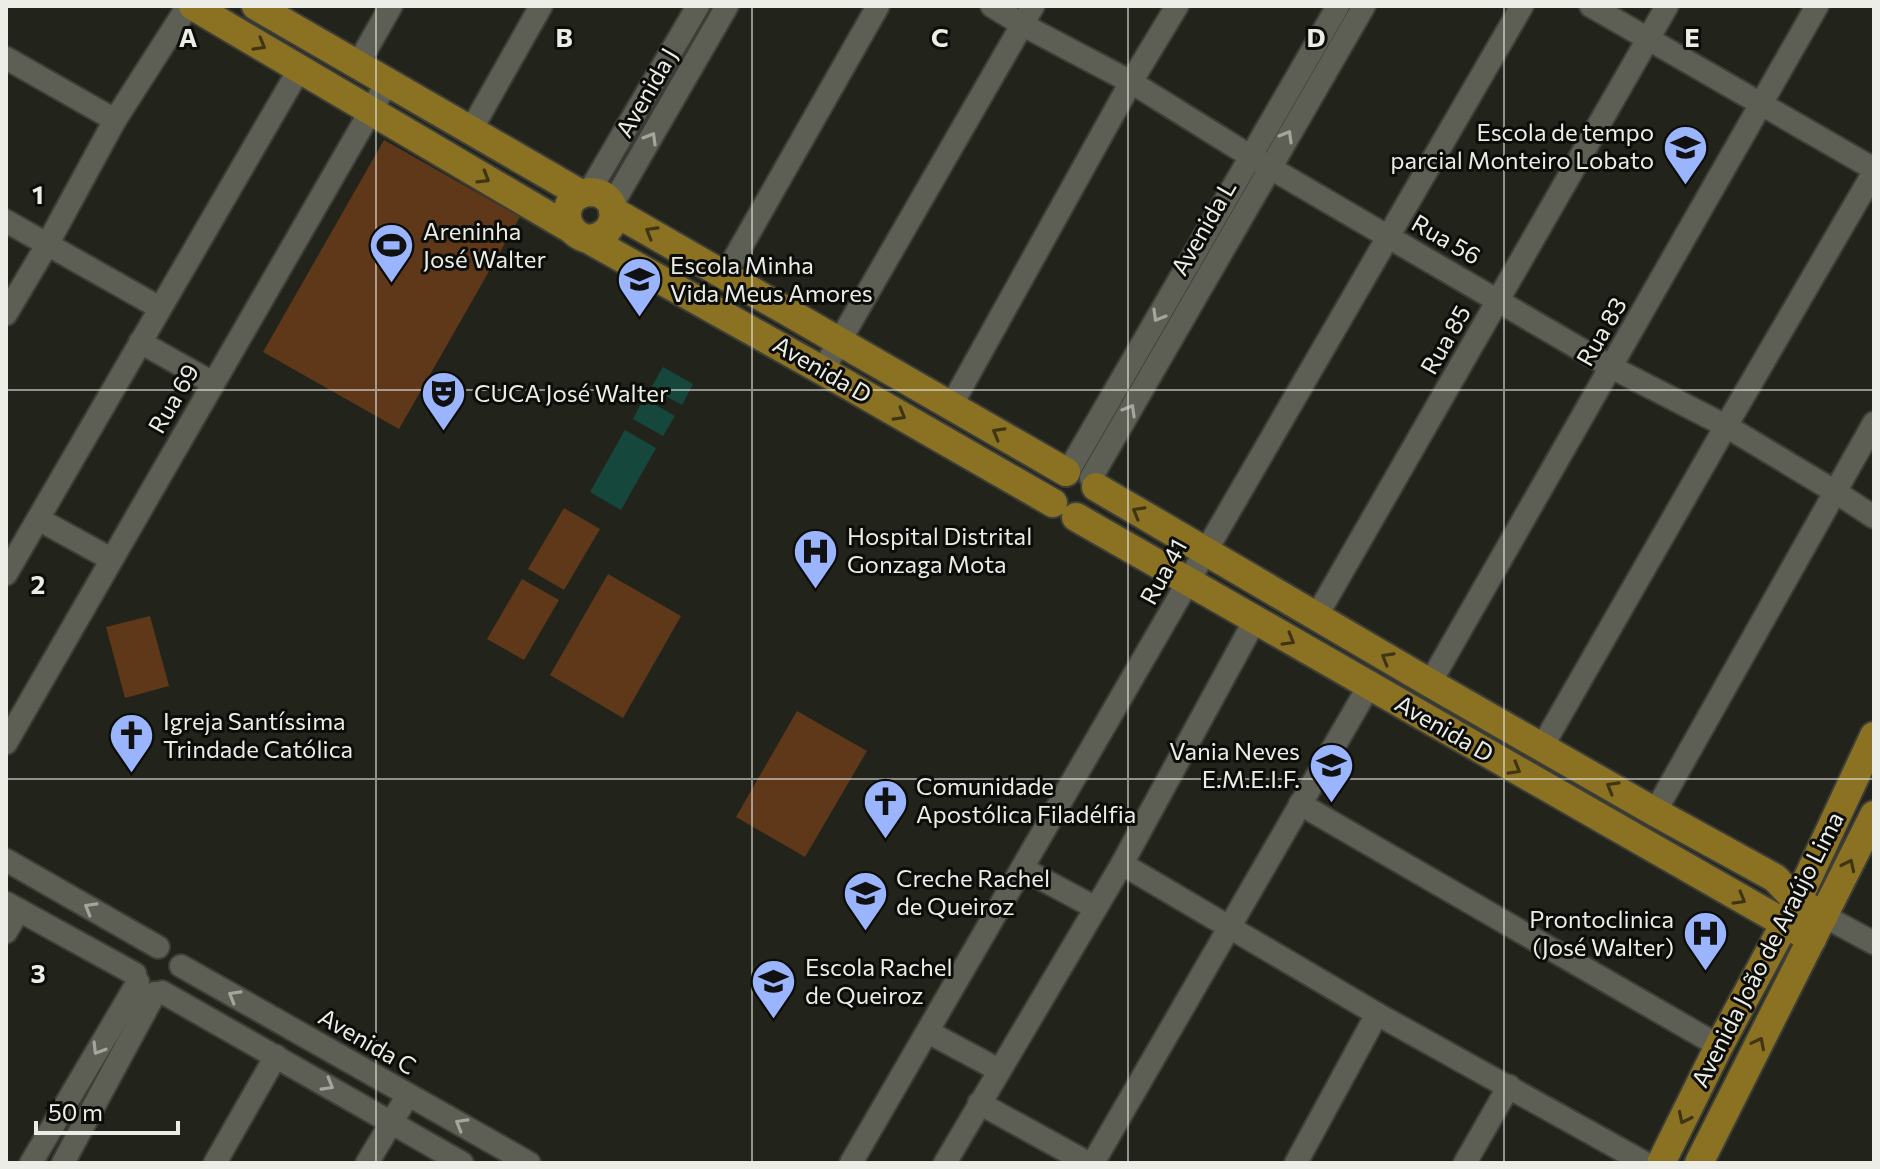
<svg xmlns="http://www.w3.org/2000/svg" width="1880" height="1169" font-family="Commissioner,sans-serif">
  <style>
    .green { fill: #5f3719 }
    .water { fill: #16473d }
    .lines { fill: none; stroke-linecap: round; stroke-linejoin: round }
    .minor-casing { stroke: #3d3e38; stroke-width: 26 }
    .major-casing { stroke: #3d3e38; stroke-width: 32 }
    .minor { stroke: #5d5f55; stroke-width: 22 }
    .major { stroke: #8b7222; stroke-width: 28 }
    .oneway { stroke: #3f3513 }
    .oneway2 { stroke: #a4a69e }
    .grid { fill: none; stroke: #ecede7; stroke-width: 2; stroke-opacity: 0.55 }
    .labels { text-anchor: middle; stroke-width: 6; stroke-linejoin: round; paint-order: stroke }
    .street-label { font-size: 24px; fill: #ecede7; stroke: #0c0d09 }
    .poi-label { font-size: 24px; fill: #ecede7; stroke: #0c0d09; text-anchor: start }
    .grid-label { font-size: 26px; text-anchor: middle; font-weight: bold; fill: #ecede7; stroke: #0c0d09; stroke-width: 6; stroke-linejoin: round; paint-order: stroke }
  </style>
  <rect width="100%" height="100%" fill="#22241b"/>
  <!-- green -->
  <g class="green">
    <polygon points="384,140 520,217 399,429 263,352"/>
    <polygon points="564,508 600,529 564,590 528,569"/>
    <polygon points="608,574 681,616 623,718 550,675"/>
    <polygon points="522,579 559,600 524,660 487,639"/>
    <polygon points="150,616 169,686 125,698 106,627"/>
    <polygon points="797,711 867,751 805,857 736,817"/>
  </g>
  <!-- water -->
  <g class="water">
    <polygon points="663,367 693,384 682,405 651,388"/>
    <polygon points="644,398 675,416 663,436 633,419"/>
    <polygon points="625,430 656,448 621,510 590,492"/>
  </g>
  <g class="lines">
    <defs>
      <g id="minor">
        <polyline points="992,6 1023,25 1131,82 1250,156 1611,367 1726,426 1834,491 1874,517"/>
        <polyline points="1591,6 1874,169"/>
        <polyline points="6,58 115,120"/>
        <polyline points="358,64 391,6"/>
        <polyline points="471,130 541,6"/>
        <polyline points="589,192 698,6"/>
        <polyline points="612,205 727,6"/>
        <polyline points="6,221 160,308"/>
        <polyline points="725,275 878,6"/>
        <polyline points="6,314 47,245 115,120 188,6"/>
        <polyline points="140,342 213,383"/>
        <polyline points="823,370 1033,6"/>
        <polyline points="951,406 1131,82 1177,6"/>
        <polyline points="1068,472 1338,6"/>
        <polyline points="1091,478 1364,6"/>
        <polyline points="38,519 111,559"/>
        <polyline points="6,574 300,68"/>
        <polyline points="1316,617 1667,6"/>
        <polyline points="1430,683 1817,6"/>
        <polyline points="6,743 388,81"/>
        <polyline points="1542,747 1726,426 1874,172"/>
        <polyline points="1300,804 1719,1046"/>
        <polyline points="1655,812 1874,423"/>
        <polyline points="6,860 158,947"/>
        <polyline points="1122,864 1377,1014 1645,1163"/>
        <polyline points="1023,869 1096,908"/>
        <polyline points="6,903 135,974"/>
        <polyline points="1824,916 1874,943"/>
        <polyline points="6,932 19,910"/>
        <polyline points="181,966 529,1163"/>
        <polyline points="162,992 462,1163"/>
        <polyline points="928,1032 999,1070"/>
        <polyline points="979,1103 1088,1163"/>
        <polyline points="31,1163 138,982"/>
        <polyline points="63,1163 155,993"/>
        <polyline points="215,1163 276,1056"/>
        <polyline points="367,1163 408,1095"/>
        <polyline points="851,1163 1522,6"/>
        <polyline points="945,1163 1122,864 1255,620"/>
        <polyline points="1093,1163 1369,686"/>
        <polyline points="1296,1163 1377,1014"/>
        <polyline points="1465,1163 1509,1086"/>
      </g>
      <g id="major">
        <polyline points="193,6 571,229"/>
        <polyline points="256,6 581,194"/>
        <polyline points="613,211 1066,472"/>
        <path d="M588,239c35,-3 33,-48 1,-47 -6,1 -12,3 -17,8 -12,17 -1,35 16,39l253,142 212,122"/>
        <polyline points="1096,487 1430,683 1655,812 1775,878 1797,901 1824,916"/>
        <polyline points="1076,517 1812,939"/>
        <polyline points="1661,1163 1719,1046 1797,901 1874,736"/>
        <polyline points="1699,1163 1874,815"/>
      </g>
    </defs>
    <!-- minor casing -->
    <use href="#minor" class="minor-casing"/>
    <!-- major casing -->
    <use href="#major" class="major-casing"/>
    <!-- minor -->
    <use href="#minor" class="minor"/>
    <!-- major -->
    <use href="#major" class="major"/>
  </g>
  <!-- one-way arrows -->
  <defs><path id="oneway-chevron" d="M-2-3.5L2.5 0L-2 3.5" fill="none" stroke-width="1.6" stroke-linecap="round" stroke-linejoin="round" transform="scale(2)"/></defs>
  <g class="oneway">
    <use href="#oneway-chevron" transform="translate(260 45) rotate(30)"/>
    <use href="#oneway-chevron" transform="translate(484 178) rotate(31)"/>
    <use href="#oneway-chevron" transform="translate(651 232) rotate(-150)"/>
    <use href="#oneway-chevron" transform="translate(900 415) rotate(30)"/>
    <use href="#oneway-chevron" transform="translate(998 433) rotate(-150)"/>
    <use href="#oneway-chevron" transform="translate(1138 512) rotate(-150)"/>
    <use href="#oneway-chevron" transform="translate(1289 640) rotate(30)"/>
    <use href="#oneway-chevron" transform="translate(1387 658) rotate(-150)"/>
    <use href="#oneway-chevron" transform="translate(1515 769) rotate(30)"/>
    <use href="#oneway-chevron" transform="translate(1612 787) rotate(-150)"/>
    <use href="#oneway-chevron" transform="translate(1849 865) rotate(-64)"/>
    <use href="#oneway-chevron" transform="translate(1740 899) rotate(30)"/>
    <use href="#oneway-chevron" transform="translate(1759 1043) rotate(-63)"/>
    <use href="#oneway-chevron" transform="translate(1684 1118) rotate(116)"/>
  </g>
  <g class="oneway2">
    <use href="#oneway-chevron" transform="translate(1287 136) rotate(-60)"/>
    <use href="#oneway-chevron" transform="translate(651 138) rotate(-60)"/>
    <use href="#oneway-chevron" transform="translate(1158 316) rotate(120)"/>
    <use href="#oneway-chevron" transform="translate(1130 410) rotate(-60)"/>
    <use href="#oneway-chevron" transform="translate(90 908) rotate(-150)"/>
    <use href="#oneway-chevron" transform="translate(234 996) rotate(-150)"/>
    <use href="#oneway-chevron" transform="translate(98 1049) rotate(121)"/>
    <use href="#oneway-chevron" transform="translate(328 1085) rotate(30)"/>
    <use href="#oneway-chevron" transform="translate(461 1124) rotate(-150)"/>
  </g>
  <!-- grid -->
  <path class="grid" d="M376,6v1157M752,6v1157M1128,6v1157M1504,6v1157M6,390h1868M6,779h1868"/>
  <!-- icons -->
  <defs>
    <symbol id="school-pin" viewBox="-11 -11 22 30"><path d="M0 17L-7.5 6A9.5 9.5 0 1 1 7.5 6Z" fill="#9ab5fd" stroke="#0c0d09"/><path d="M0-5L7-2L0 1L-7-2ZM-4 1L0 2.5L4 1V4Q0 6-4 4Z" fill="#111"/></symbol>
    <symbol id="stadium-pin" viewBox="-11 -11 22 30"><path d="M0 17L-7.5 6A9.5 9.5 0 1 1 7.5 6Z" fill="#9ab5fd" stroke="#0c0d09"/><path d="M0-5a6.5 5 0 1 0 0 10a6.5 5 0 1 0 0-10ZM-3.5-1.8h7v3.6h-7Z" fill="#111"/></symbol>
    <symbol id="theatre-pin" viewBox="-11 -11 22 30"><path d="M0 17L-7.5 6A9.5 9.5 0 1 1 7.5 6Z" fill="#9ab5fd" stroke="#0c0d09"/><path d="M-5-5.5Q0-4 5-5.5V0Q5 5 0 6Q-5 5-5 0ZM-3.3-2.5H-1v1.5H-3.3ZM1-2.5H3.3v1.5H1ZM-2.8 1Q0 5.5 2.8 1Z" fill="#111"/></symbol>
    <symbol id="hospital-pin" viewBox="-11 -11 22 30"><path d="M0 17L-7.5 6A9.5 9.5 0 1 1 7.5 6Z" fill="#9ab5fd" stroke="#0c0d09"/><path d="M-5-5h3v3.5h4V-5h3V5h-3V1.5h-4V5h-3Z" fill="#111"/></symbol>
    <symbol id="church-pin" viewBox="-11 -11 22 30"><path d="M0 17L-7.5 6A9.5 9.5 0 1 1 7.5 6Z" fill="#9ab5fd" stroke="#0c0d09"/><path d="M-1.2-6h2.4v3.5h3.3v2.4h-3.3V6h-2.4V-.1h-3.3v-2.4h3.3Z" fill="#111"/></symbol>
  </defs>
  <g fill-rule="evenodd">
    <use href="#school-pin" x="1660" y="122" width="51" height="69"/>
    <use href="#stadium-pin" x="366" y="220" width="51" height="69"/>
    <use href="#school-pin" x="614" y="254" width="51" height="69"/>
    <use href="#theatre-pin" x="418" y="368" width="51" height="69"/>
    <use href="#hospital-pin" x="790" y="526" width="51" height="69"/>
    <use href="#church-pin" x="106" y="710" width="51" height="69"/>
    <use href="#school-pin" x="1306" y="740" width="51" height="69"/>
    <use href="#church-pin" x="860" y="776" width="51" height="69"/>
    <use href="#school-pin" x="840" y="868" width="51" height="69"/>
    <use href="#hospital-pin" x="1680" y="908" width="51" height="69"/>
    <use href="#school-pin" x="748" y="956" width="51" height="69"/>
  </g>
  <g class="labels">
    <!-- street labels -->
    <g class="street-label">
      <text transform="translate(647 93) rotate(-60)" y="8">Avenida J</text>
      <text transform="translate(1204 228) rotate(-60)" y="8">Avenida L</text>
      <text transform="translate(1446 240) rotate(30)" y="8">Rua 56</text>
      <text transform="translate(1602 332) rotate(-60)" y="8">Rua 83</text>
      <text transform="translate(1446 340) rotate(-60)" y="8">Rua 85</text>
      <text transform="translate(822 370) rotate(30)" y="8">Avenida D</text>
      <text transform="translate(174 399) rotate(-60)" y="8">Rua 69</text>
      <text transform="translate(1164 572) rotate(-61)" y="8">Rua 41</text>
      <text transform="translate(1444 729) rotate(30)" y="8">Avenida D</text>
      <text transform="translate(1768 950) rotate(-63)" y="8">Avenida João de Araújo Lima</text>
      <text transform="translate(367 1042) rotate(30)" y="8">Avenida C</text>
    </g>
    <!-- poi labels -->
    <g class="poi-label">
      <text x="1654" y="141" text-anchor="end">Escola de tempo<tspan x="1654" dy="28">parcial Monteiro Lobato</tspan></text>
      <text x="423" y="240">Areninha<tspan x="423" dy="28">José Walter</tspan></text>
      <text x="670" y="274">Escola Minha<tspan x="670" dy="28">Vida Meus Amores</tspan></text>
      <text x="474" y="402">CUCA José Walter</text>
      <text x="847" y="545">Hospital Distrital<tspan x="847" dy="28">Gonzaga Mota</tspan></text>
      <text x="163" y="730">Igreja Santíssima<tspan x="163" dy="28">Trindade Católica</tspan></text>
      <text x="1300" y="760" text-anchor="end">Vania Neves<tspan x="1300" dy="28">E.M.E.I.F.</tspan></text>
      <text x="916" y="795">Comunidade<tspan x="916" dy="28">Apostólica Filadélfia</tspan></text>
      <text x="896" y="887">Creche Rachel<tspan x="896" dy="28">de Queiroz</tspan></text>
      <text x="1674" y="928" text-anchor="end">Prontoclinica<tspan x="1674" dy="28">(José Walter)</tspan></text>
      <text x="805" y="976">Escola Rachel<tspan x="805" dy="28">de Queiroz</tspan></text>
    </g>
  </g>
  <g class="grid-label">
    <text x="188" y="47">A</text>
    <text x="564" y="47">B</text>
    <text x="940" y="47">C</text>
    <text x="1316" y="47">D</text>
    <text x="1692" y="47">E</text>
    <text x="38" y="204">1</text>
    <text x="38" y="594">2</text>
    <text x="38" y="983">3</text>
  </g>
  <!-- border -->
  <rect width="1880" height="1169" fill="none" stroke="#ecede7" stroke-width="16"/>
  <!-- scale -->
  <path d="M36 1121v12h142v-12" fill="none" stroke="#ecede7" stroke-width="4"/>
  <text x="48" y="1121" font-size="24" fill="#ecede7" stroke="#0c0d09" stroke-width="6" paint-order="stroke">50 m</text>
</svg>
